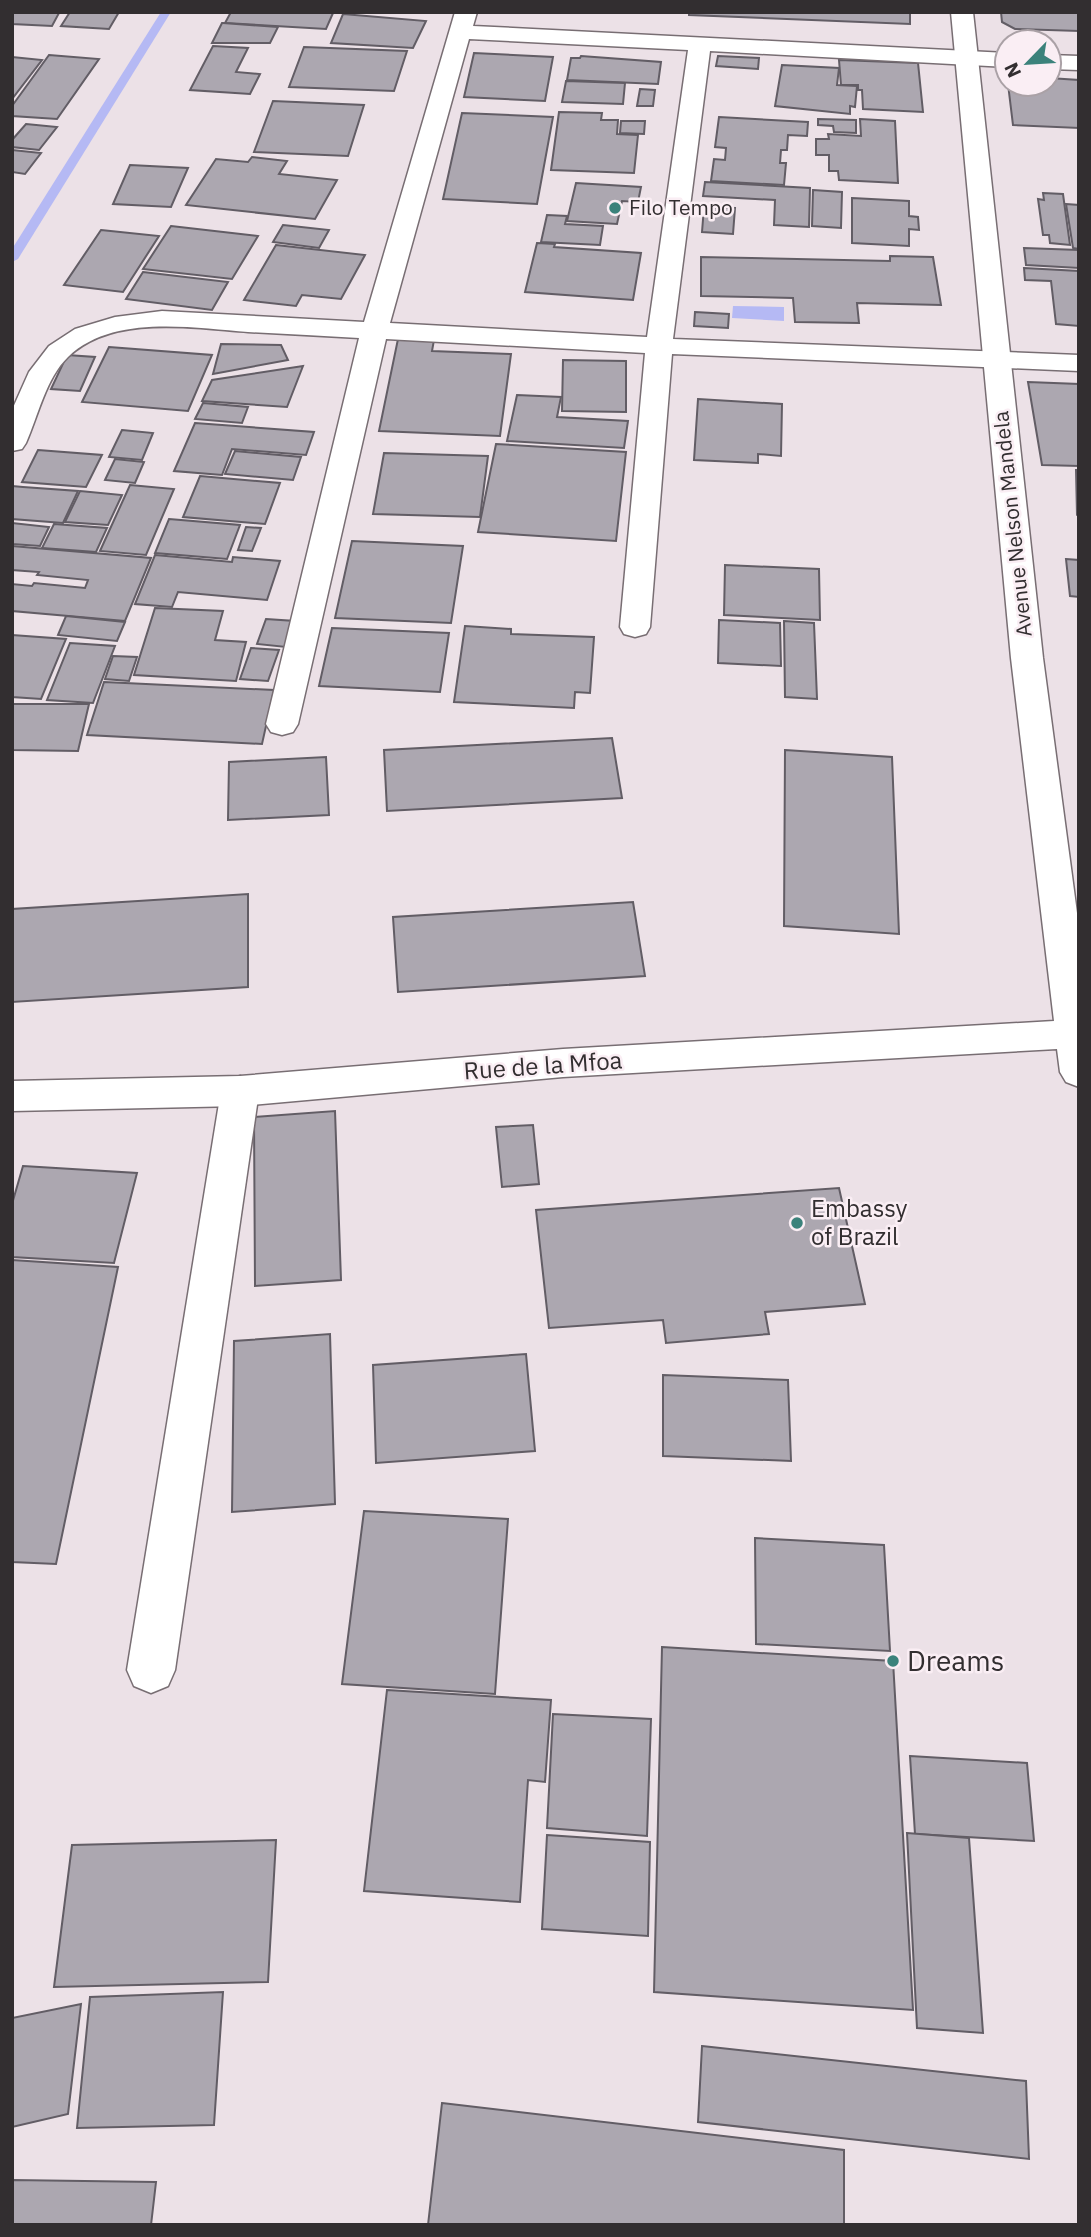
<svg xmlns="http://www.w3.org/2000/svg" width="1091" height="2237" font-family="'IBM Plex Sans',sans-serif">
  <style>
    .water { fill: #b5b9f4 }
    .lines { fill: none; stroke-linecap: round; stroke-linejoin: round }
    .stream { fill: #b5b9f4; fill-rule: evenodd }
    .building { fill: #aca7b0; stroke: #625d65; stroke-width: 2 }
    .street-casing { stroke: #786e73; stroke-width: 3 }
    .secondary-casing { stroke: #786e73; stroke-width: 3 }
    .street { fill: #fff; fill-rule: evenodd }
    .secondary { fill: #fff; fill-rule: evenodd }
    .poi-dot { fill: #3b827b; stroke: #faeef4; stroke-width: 2.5 }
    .labels { text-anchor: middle; stroke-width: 5; stroke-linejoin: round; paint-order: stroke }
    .far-poi-label { font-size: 21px; fill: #322e30; stroke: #faeef4; text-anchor: start }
    .far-street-label { font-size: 21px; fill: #322e30; stroke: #faeef4 }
    .street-label { font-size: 24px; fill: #322e30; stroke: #faeef4 }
    .poi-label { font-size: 24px; fill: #322e30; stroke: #faeef4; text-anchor: start }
    .near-poi-label { font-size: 28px; fill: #322e30; stroke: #faeef4; text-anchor: start }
  </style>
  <rect width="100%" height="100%" fill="#ece1e7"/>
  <!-- water -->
  <polygon class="water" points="733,306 784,307 784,321 732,318"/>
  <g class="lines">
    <!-- stream -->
    <polygon class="stream" points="161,12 171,12 18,259 12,262 12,249"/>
  </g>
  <!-- building -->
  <g class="building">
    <polygon points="12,12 34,12 59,13 52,26 12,24"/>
    <polygon points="70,12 119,12 109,29 61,26"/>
    <polygon points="231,12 322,12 333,13 326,29 225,23"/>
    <polygon points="689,12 910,12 910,24 689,15"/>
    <polygon points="1001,12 1079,12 1079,31 1015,29 1002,22"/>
    <polygon points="343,14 426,21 413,48 331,43"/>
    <polygon points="222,23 223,23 278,27 270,43 212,43"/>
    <polygon points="213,46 248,48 236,72 260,74 250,94 190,90"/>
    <polygon points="304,47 407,51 394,91 289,87"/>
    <polygon points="474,53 553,57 545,101 464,97"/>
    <polygon points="49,55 99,59 57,119 12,116 12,106"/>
    <polygon points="581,56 661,62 658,84 567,80 571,58 580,58"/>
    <polygon points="718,56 759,58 758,69 716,66"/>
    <polygon points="12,57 42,60 12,99"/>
    <polygon points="839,60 918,63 923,112 863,109 862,90 858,90 858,85 841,85"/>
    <polygon points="782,65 839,68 837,85 857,86 855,107 850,106 850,114 775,106"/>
    <polygon points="1049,78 1079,80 1079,128 1013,125 1008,84 1049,84"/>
    <polygon points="566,81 625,83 623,104 562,102"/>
    <polygon points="640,89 655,90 653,106 637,106"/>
    <polygon points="273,101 364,105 348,156 254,152"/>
    <polygon points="559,112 602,113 601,120 618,120 617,134 638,135 634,173 551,170"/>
    <polygon points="462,113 553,117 537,204 443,199"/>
    <polygon points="719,117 808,122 807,136 788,135 787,150 781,150 780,163 786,163 784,185 711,181 714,159 725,160 726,148 715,147"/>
    <polygon points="818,119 856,120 856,133 834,132 833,126 818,125"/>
    <polygon points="860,119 895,121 898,183 839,180 838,171 829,171 829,155 816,155 816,139 829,139 828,134 861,136"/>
    <polygon points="621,121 645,121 644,134 620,133"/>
    <polygon points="26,124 57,127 39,150 12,147 12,140"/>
    <polygon points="12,150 41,153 25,174 12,172"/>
    <polygon points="252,157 287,161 279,174 337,180 315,219 186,205 216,159 248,162"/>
    <polygon points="130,165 188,168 171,207 113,204"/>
    <polygon points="705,182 810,188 809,227 774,225 775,200 703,196"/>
    <polygon points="576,183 641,187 638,202 622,201 617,224 567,221"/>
    <polygon points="813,190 842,192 841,228 812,226"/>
    <polygon points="1043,193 1063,194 1070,245 1050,243 1049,235 1043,235 1038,199 1044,200"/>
    <polygon points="852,198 909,201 909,216 918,217 919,230 909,229 909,246 852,243"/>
    <polygon points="1066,204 1079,205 1079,249 1073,248"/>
    <polygon points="704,207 735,208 733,234 702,232"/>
    <polygon points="547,215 567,216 565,224 603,226 600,245 541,242"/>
    <polygon points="283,225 329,230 319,248 273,242"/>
    <polygon points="171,226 258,236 232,279 143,269"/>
    <polygon points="101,230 159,236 123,292 64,285"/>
    <polygon points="537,243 555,244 554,247 641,253 633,300 525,292"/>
    <polygon points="276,245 365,255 341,299 302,295 296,306 244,300"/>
    <polygon points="1024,248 1079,250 1079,268 1026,265"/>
    <polygon points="890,256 933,257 941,305 857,303 859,323 795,322 793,298 701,296 701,257 890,261"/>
    <polygon points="1024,268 1079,271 1079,326 1056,324 1051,281 1025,280"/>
    <polygon points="143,272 228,282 212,310 126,299"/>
    <polygon points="695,312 729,314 728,328 694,326"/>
    <polygon points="398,339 434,340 432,351 511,354 500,436 379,431"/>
    <polygon points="221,344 281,345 288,360 213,374"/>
    <polygon points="109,347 212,355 188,411 82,402"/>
    <polygon points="67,355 95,357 80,391 51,389"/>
    <polygon points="563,360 626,361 626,412 562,411"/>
    <polygon points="303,366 287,407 202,401 212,380"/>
    <polygon points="1028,382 1079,384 1079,466 1042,465"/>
    <polygon points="517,395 561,397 557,417 628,421 624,448 507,441"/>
    <polygon points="698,399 782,404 781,456 758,454 758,463 694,460"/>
    <polygon points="203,403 248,407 242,423 195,419"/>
    <polygon points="195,423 314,432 306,455 232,449 222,475 174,471"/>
    <polygon points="122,430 153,433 142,460 109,457"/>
    <polygon points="496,444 626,452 616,541 478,532"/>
    <polygon points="38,450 102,455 86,487 22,482"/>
    <polygon points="235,451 301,457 293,480 225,474"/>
    <polygon points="384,453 488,456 480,517 373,514"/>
    <polygon points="115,459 144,462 135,483 105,480"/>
    <polygon points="1076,470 1079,470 1079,516 1077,515"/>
    <polygon points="200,476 280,483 265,524 183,517"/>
    <polygon points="130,485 174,489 146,555 100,551"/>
    <polygon points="12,486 23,487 78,491 63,523 12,519"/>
    <polygon points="80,491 122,495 108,525 65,522"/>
    <polygon points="169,519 240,525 227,559 155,553"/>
    <polygon points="12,523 49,527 40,546 12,544"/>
    <polygon points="54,524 107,528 96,552 42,548"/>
    <polygon points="246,527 261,528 252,551 238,550"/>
    <polygon points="352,541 463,546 451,623 335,618"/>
    <polygon points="12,546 151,558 125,621 12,611 12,584 32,586 34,583 85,588 88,580 37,575 39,572 12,570"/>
    <polygon points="155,555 232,562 233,557 280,561 267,600 178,592 172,607 135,604"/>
    <polygon points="1066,559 1079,560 1079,597 1070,596"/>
    <polygon points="725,565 819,569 820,620 724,615"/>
    <polygon points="155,608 223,611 215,640 246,642 236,681 134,675"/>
    <polygon points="66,616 125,622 117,641 58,635"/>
    <polygon points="266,619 295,621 286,647 257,644"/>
    <polygon points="719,620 780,623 781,666 718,663"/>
    <polygon points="784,621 814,623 817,699 785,697"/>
    <polygon points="465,626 511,629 511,634 594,637 590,693 575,692 574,708 454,702"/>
    <polygon points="332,628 449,633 440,692 319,686"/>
    <polygon points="12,635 66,639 41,699 12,697"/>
    <polygon points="70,643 115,646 93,703 47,700"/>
    <polygon points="251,648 279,650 268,681 240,679"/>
    <polygon points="113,656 137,657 129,681 105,679"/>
    <polygon points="104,682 274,690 262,744 87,735"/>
    <polygon points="12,704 89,704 78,751 12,750"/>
    <polygon points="612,738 622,798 387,811 384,750"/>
    <polygon points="785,750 892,757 899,934 784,926"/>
    <polygon points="326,757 329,815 228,820 229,762"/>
    <polygon points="248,894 248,987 12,1002 12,909"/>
    <polygon points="633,902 645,976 398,992 393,917"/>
    <polygon points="335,1111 341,1280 255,1286 254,1117"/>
    <polygon points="533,1125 539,1184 502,1187 496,1127"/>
    <polygon points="23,1166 137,1173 114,1263 12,1257 12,1204"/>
    <polygon points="839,1188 865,1304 765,1312 769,1334 666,1343 663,1320 549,1328 536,1210"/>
    <polygon points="12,1260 118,1267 56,1564 12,1562"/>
    <polygon points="330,1334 335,1504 232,1512 234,1341"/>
    <polygon points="526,1354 535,1451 376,1463 373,1365"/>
    <polygon points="663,1375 788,1380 791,1461 663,1456"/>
    <polygon points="364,1511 508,1519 495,1694 342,1684"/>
    <polygon points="755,1538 884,1545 890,1651 756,1644"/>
    <polygon points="662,1647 893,1661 913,2010 654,1992"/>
    <polygon points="387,1690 551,1700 545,1782 528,1780 520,1902 364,1891"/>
    <polygon points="553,1714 651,1719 647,1836 547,1828"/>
    <polygon points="910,1756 1027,1763 1034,1841 915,1834"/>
    <polygon points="907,1833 969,1838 983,2033 917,2028"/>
    <polygon points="547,1835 650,1842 648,1936 542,1929"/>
    <polygon points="276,1840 268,1982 54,1987 72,1845"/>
    <polygon points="223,1992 214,2125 77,2128 90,1997"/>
    <polygon points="81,2004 68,2114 12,2127 12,2018"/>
    <polygon points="702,2046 1026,2081 1029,2159 698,2122"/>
    <polygon points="442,2103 844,2150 844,2225 428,2225"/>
    <polygon points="12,2180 156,2182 151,2225 12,2225"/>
  </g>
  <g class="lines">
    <defs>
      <g id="street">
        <path d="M455,12h22l-4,14 534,27v14l-297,-16 -37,288 406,16v16l-407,-17 -22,273 -4,7 -11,3 -11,-3 -4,-7 25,-274 -259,-14 -88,385 -5,8 -11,3 -11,-3 -5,-8 93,-386c-37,-2 -74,-4 -111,-6 -57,-4 -135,-18 -180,25 -22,21 -30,59 -42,86l-4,6 -10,2v-41l17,-38 20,-26 26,-17 40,-12 47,-6 202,11zM469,39l219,11 -41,287 -257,-14z"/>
        <polygon points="1049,55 1079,56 1079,70 1049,69"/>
        <polygon points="240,1076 253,1081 259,1091 175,1670 168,1686 151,1693 134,1686 127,1670 221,1091 227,1081"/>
      </g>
      <polygon id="secondary" points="951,12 973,12 1043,658 1079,928 1079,1087 1066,1082 1060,1072 1057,1049 563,1077 240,1106 12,1111 12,1081 240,1076 563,1049 1054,1021 1011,658"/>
    </defs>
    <!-- street casing -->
    <use href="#street" class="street-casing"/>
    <!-- secondary casing -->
    <use href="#secondary" class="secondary-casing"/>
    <!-- street -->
    <use href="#street" class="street"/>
    <!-- secondary -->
    <use href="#secondary" class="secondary"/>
  </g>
  <!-- markers -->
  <g class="poi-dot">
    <circle cx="615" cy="208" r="7"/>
    <circle cx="797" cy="1223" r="7"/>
    <circle cx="893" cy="1661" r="7"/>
  </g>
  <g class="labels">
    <!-- far-poi labels -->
    <g class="far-poi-label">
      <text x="629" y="215">Filo Tempo</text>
    </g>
    <!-- far-street labels -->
    <g class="far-street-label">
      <text transform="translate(1013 524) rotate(-96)" y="7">Avenue Nelson Mandela</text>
    </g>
    <!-- street labels -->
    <g class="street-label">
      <text transform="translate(543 1066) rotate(-4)" y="8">Rue de la Mfoa</text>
    </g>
    <!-- poi labels -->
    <g class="poi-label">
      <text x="811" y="1217">Embassy<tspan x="811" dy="28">of Brazil</tspan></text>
    </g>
    <!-- near-poi labels -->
    <g class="near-poi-label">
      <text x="907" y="1671">Dreams</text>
    </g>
  </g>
  <!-- border -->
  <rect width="1091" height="2237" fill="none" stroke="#322e30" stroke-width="28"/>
  <!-- north arrow -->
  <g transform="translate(1028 63) rotate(245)"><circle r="33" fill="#faeef4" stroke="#aaa1a6" stroke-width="2"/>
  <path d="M0-5L12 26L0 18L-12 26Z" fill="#3b827b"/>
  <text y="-10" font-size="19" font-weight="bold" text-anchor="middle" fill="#322e30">N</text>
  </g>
</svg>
